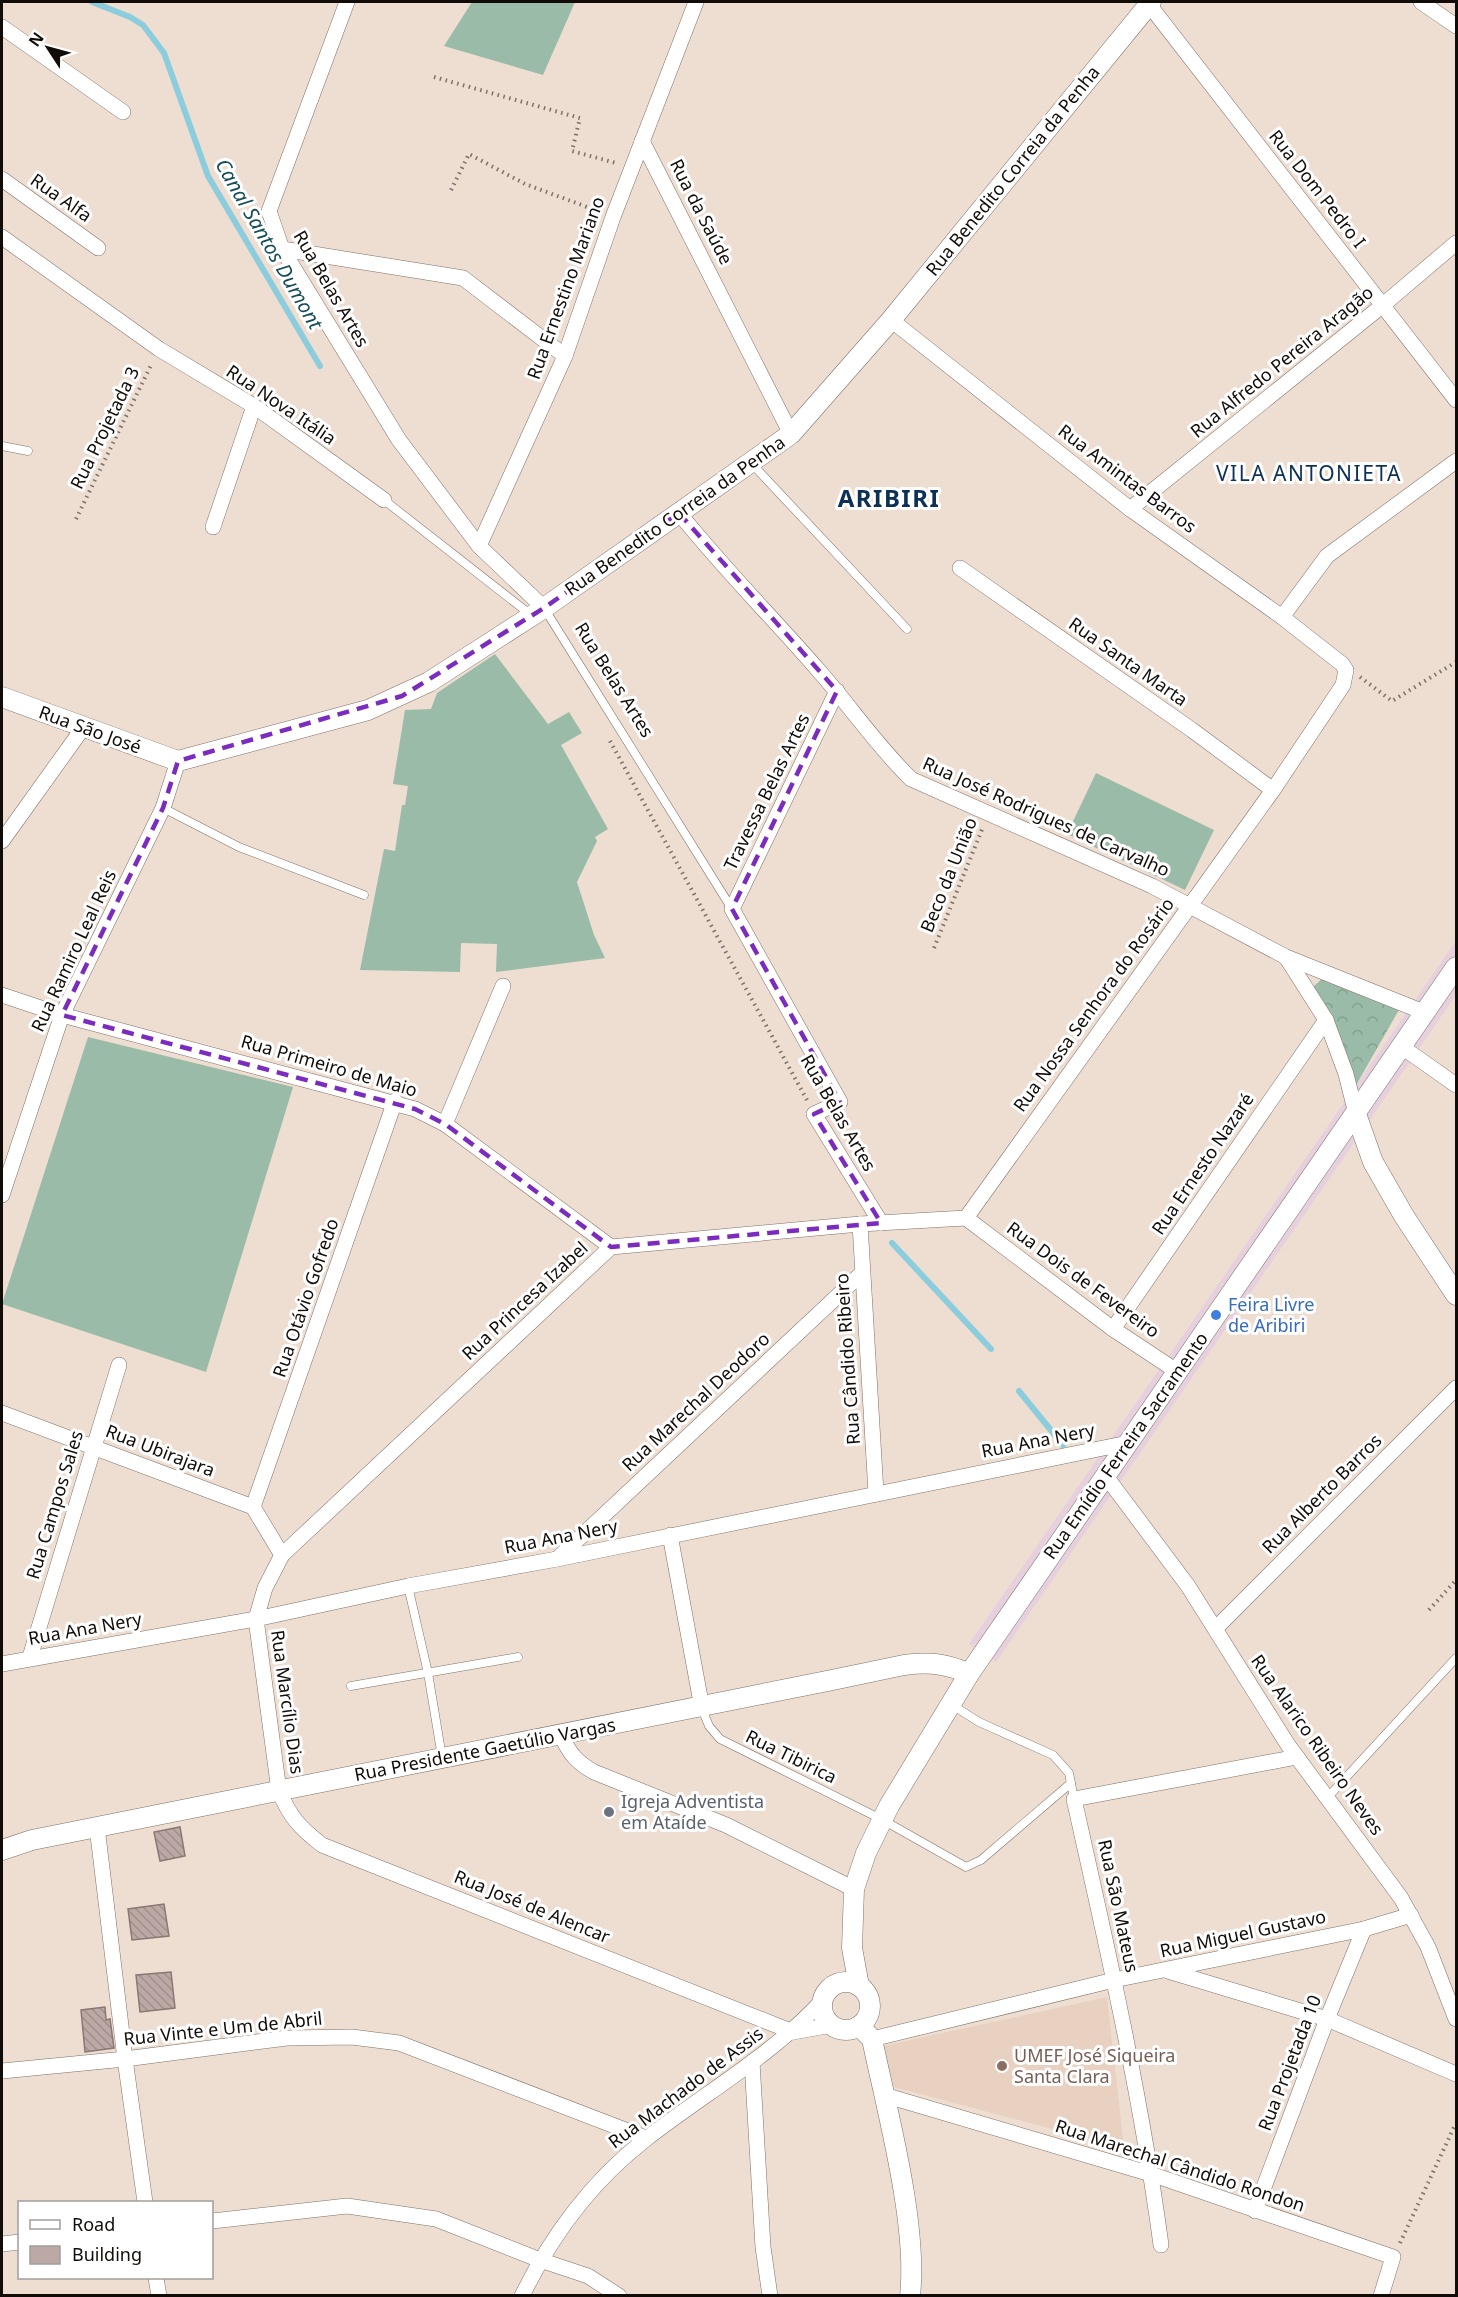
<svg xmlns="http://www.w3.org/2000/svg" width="1458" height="2297" font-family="'Noto Sans',sans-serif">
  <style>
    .commercial { fill: #e6d0dd }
    .built { fill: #e8d1c0 }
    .grass { fill: #9abba8 }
    .forest { fill: url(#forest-crowns) }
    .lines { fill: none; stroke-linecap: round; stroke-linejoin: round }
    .stream { stroke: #8bcddc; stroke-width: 6 }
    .building { fill: url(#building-back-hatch); stroke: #8a7774; stroke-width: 1.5 }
    .service-casing { stroke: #7f7167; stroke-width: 9 }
    .minor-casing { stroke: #7f7167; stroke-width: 16 }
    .tertiary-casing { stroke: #7f7167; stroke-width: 21 }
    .path { stroke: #7b7169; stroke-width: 4; stroke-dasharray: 1.5 4.5; stroke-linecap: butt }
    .service { stroke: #fff; stroke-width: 8 }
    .minor { stroke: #fff; stroke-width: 15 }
    .tertiary { stroke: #fff; stroke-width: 20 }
    .marked { fill: none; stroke: #7b2cbf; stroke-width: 4.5; stroke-dasharray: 12 8; stroke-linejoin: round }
    .shop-dot { fill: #3f7fe0; stroke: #fff; stroke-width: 2 }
    .worship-dot { fill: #6b7280; stroke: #fff; stroke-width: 2 }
    .education-dot { fill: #8d6e63; stroke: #fff; stroke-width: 2 }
    .labels { text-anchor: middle; stroke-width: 6; stroke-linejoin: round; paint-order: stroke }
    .street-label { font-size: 18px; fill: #110c08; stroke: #fff }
    .shop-label { font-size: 18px; fill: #366cbe; stroke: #fff; text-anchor: start }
    .worship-label { font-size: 18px; fill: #5b616d; stroke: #fff; text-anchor: start }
    .education-label { font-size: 18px; fill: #785e54; stroke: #fff; text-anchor: start }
    .water-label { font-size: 20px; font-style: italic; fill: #144d59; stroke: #fff }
    .quarter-label { font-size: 21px; letter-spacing: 1.5px; fill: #0c3056; stroke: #fff }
    .district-label { font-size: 24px; font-weight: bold; letter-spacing: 1.5px; fill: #0c3056; stroke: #fff }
  </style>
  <defs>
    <pattern id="forest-crowns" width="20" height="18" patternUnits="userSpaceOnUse" patternTransform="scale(1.5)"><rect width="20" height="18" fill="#9abba8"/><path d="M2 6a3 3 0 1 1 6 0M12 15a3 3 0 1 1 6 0" fill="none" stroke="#84a08f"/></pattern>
    <pattern id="building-back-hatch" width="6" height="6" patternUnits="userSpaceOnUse" patternTransform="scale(1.5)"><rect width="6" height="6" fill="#bca8a4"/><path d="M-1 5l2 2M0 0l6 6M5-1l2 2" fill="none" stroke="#a18f8c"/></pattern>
  </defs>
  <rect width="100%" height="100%" fill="#eeded2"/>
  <!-- commercial -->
  <polygon class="commercial" points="1456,941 1456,995 996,1662 969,1644"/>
  <!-- built -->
  <polygon class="built" points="1107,1997 1124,2148 894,2087 883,2046"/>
  <!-- grass -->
  <g class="grass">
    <polygon points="472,2 575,2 543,75 444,46"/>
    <polygon points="495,654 548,724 569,712 582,733 561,745 608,829 595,837 597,841 577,882 594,935 605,958 496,972 497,944 461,943 460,972 360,970 384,849 395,851 402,805 405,805 408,786 393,784 405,710 431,709 437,693"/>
    <polygon points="1096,773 1214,830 1185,890 1067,834"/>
    <polygon points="88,1037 293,1087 206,1372 2,1304"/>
  </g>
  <!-- forest -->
  <polygon class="forest" points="1325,976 1400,1008 1355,1087 1313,987"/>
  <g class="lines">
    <!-- stream -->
    <g class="stream">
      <polyline points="92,2 130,17 143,25 164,53 208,176 320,366"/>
      <polyline points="892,1243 991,1349"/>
      <polyline points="1019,1391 1063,1445"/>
    </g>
  </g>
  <!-- building -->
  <g class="building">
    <polygon points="180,1827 185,1856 160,1861 154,1832"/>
    <polygon points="164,1904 169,1936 132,1940 128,1909"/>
    <polygon points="171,1972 175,2008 140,2012 136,1975"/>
    <polygon points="105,2007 106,2020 110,2019 114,2048 85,2052 81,2010"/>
  </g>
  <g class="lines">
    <defs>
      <g id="service">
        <polyline points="2,446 28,451"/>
        <polyline points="752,464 907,629"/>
        <polyline points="384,500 531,615"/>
        <polyline points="544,608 732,909"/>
        <polyline points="163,808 239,847 364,895"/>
        <polyline points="408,1586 428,1673 442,1757"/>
        <polyline points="351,1686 518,1657"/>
        <polyline points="952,1705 979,1722 1053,1755 1069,1773 1074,1799"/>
        <polyline points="702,1709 709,1726 720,1739 881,1819 966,1867 981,1860 1071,1783"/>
        <polyline points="1327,1798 1456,1658"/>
      </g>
      <g id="minor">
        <polyline points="347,2 269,211 282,249 399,440 479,546 544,608"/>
        <polyline points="1147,2 1456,400"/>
        <polyline points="1421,2 1456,26"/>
        <polyline points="2,27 123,112"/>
        <polyline points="642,141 791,434"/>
        <polyline points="2,179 98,248"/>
        <polyline points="2,237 159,349 254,406 384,500"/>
        <polyline points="282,249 463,278 565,356"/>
        <polyline points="891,320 1130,509 1282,617 1342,664 1346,670 1343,685 1273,790 966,1218"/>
        <polyline points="1130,509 1383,305 1456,243"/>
        <path d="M679,513c44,55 94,105 140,158 31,35 58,75 92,108l241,107 134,71 140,56"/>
        <polyline points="213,527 254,406"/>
        <polyline points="479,546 565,356 613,217 696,2"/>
        <polyline points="960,568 1192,730 1273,790"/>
        <polyline points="1282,617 1327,556 1456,461"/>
        <polyline points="837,691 732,909 840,1102 814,1114 881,1223"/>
        <polyline points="2,841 83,728"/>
        <polyline points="1286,957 1326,1020 1346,1074 1356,1114"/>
        <polyline points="2,995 62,1015 415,1109 445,1124 611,1247"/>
        <polyline points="1402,1047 1456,1085"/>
        <polyline points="445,1124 503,986"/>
        <polyline points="2,1195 62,1015 163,808 178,761"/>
        <polyline points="966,1218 1113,1329 1178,1372"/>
        <polyline points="860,1224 876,1493"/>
        <polyline points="1113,1329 1326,1020"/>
        <polyline points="2,1413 253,1507 282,1555"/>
        <polyline points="1105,1475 1188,1586 1288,1745 1401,1898 1428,1947 1456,2019"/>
        <polyline points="253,1507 395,1101"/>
        <polyline points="670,1535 702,1708"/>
        <polyline points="557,1559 861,1274"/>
        <polyline points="1216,1628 1456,1388"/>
        <polyline points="30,1657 119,1365"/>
        <polyline points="2,1664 256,1619 408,1586 557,1559 1128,1443"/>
        <path d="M562,1736c7,18 16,27 32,36l132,53 128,64"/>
        <polyline points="97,1827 125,2059 145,2202"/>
        <polyline points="1168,1971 1327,2019 1456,2074"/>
        <path d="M793,2032l-471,-187c-23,-18 -32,-28 -43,-54l-23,-172 9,-31 17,-33 329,-308 249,-23 106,-6"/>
        <polyline points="793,2032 832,2025"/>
        <polyline points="872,2039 1114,1980 1364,1929 1411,1915"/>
        <polyline points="752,2062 763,2247 770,2296"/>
        <polyline points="2,2071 125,2059 287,2038 352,2037 399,2043 646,2138"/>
        <polyline points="884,2095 1151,2174 1393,2257 1381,2296"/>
        <polyline points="1255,2211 1327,2019 1364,1929"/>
        <polyline points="212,2221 347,2206 436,2219 540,2260 588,2276 619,2296"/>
        <polyline points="2,2244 20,2242"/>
        <path d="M1161,2245c-20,-150 -54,-298 -87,-446l223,-42"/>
        <polyline points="156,2278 159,2296"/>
        <path d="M522,2296c29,-60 71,-116 124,-157 59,-46 125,-83 176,-138"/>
      </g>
      <g id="tertiary">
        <polyline points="2,697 178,761 368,710 429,682 544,608 791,434 891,320 1151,2"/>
        <polyline points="1356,1114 1373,1162 1404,1216 1456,1295"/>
        <path d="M2,1850l30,-10c291,-58 582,-114 872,-175 25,-3 42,-2 65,9"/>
        <circle cx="846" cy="2006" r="24"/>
        <polyline points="859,1986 852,1948 854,1889 866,1853 889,1806 969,1674 1456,967"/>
        <path d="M859,2026l13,13c15,72 46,185 38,257"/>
      </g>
    </defs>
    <!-- service casing -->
    <use href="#service" class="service-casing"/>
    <!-- minor casing -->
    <use href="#minor" class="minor-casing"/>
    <!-- tertiary casing -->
    <use href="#tertiary" class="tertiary-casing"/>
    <!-- path -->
    <g class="path">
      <polyline points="434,77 580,118 572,151 616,163"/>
      <polyline points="451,190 469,154 525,184 598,211"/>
      <polyline points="76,519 152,363"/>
      <polyline points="1360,677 1392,701 1456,662"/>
      <polyline points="610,741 807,1100"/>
      <polyline points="934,948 983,827"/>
      <polyline points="1429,1610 1456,1580"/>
      <polyline points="1400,2243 1456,2123"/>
    </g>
    <!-- service -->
    <use href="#service" class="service"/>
    <!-- minor -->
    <use href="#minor" class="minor"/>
    <!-- tertiary -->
    <use href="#tertiary" class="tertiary"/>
  </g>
  <!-- marked area -->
  <path class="marked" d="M679,513l158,178 -105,218 108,193 -26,12 67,109 -270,24 -166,-123 -30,-15 -353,-94 101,-207 15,-47 224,-65 142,-88z"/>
  <!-- markers -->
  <circle class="shop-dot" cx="1216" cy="1315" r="6"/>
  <circle class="worship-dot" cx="609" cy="1812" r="6"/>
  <circle class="education-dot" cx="1002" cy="2066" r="6"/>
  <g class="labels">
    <!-- street labels -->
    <g class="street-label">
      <text transform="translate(1013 171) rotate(-51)" y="6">Rua Benedito Correia da Penha</text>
      <text transform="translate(1317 189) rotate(52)" y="6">Rua Dom Pedro I</text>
      <text transform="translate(61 198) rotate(35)" y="6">Rua Alfa</text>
      <text transform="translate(701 212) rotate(63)" y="6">Rua da Saúde</text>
      <text transform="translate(566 288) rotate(-70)" y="6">Rua Ernestino Mariano</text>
      <text transform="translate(331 289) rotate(60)" y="6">Rua Belas Artes</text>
      <text transform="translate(1282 362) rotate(-39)" y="6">Rua Alfredo Pereira Aragão</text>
      <text transform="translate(281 405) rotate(34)" y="6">Rua Nova Itália</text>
      <text transform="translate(105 428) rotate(-64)" y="6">Rua Projetada 3</text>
      <text transform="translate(1127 479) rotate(37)" y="6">Rua Amintas Barros</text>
      <text transform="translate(675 516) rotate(-35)" y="6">Rua Benedito Correia da Penha</text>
      <text transform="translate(1128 662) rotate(35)" y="6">Rua Santa Marta</text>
      <text transform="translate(614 680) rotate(58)" y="6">Rua Belas Artes</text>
      <text transform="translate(90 730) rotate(20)" y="6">Rua São José</text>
      <text transform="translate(767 792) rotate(-64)" y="6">Travessa Belas Artes</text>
      <text transform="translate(1046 817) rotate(24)" y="6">Rua José Rodrigues de Carvalho</text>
      <text transform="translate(949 875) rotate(-68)" y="6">Beco da União</text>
      <text transform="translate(74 951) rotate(-65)" y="6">Rua Ramiro Leal Reis</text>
      <text transform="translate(1094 1005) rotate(-54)" y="6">Rua Nossa Senhora do Rosário</text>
      <text transform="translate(329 1066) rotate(16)" y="6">Rua Primeiro de Maio</text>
      <text transform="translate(838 1113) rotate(60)" y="6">Rua Belas Artes</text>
      <text transform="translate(1203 1164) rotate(-56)" y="6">Rua Ernesto Nazaré</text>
      <text transform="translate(1083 1280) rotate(36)" y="6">Rua Dois de Fevereiro</text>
      <text transform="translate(306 1298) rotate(-71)" y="6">Rua Otávio Gofredo</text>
      <text transform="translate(525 1301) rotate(-43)" y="6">Rua Princesa Izabel</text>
      <text transform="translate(848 1359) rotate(-94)" y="6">Rua Cândido Ribeiro</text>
      <text transform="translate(696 1402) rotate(-43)" y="6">Rua Marechal Deodoro</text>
      <text transform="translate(1038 1441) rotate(-11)" y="6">Rua Ana Nery</text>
      <text transform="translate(1126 1446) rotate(-55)" y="6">Rua Emídio Ferreira Sacramento</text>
      <text transform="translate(160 1451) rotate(21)" y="6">Rua Ubirajara</text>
      <text transform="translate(1322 1494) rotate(-45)" y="6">Rua Alberto Barros</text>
      <text transform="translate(55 1505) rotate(-73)" y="6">Rua Campos Sales</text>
      <text transform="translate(561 1537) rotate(-11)" y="6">Rua Ana Nery</text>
      <text transform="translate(85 1629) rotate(-10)" y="6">Rua Ana Nery</text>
      <text transform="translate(287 1702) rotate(82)" y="6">Rua Marcílio Dias</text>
      <text transform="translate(1317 1745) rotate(55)" y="6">Rua Alarico Ribeiro Neves</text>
      <text transform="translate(485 1750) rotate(-11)" y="6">Rua Presidente Gaetúlio Vargas</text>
      <text transform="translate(791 1757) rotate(26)" y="6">Rua Tibirica</text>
      <text transform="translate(1118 1906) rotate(78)" y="6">Rua São Mateus</text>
      <text transform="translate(532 1907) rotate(22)" y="6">Rua José de Alencar</text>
      <text transform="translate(1243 1934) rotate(-12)" y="6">Rua Miguel Gustavo</text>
      <text transform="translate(223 2029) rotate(-6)" y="6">Rua Vinte e Um de Abril</text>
      <text transform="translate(1290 2063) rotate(-69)" y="6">Rua Projetada 10</text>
      <text transform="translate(686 2088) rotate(-37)" y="6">Rua Machado de Assis</text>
      <text transform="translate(1180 2166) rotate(18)" y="6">Rua Marechal Cândido Rondon</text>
    </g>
    <!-- shop labels -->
    <g class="shop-label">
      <text x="1228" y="1311">Feira Livre<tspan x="1228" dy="21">de Aribiri</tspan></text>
    </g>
    <!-- worship labels -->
    <g class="worship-label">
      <text x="621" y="1808">Igreja Adventista<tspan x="621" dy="21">em Ataíde</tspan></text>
    </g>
    <!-- education labels -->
    <g class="education-label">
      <text x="1014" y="2062">UMEF José Siqueira<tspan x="1014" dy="21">Santa Clara</tspan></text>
    </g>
    <!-- water labels -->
    <g class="water-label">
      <text transform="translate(269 244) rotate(60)" y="7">Canal Santos Dumont</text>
    </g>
    <!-- quarter labels -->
    <g class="quarter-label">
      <text x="1309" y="481">VILA ANTONIETA</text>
    </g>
    <!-- district labels -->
    <g class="district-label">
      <text x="889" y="507">ARIBIRI</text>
    </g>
  </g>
  <!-- border -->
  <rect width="1458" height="2297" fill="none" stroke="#110c08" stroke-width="6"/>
  <!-- legend -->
  <rect x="18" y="2201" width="195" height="78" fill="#ffffff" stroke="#a09e9c" stroke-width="1.5"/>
  <rect x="30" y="2220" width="30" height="9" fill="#ffffff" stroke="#a09e9c" stroke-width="1.5"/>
  <text x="72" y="2231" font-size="18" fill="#110c08">Road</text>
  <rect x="30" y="2246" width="30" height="18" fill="#bca8a4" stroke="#a09e9c" stroke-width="1.5"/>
  <text x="72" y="2261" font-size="18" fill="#110c08">Building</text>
  <!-- north arrow -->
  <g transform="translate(48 48) rotate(306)" stroke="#ffffff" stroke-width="4.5" paint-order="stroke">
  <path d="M0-4.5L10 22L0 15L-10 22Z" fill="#110c08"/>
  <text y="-9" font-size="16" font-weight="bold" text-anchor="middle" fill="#110c08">N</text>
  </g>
</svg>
